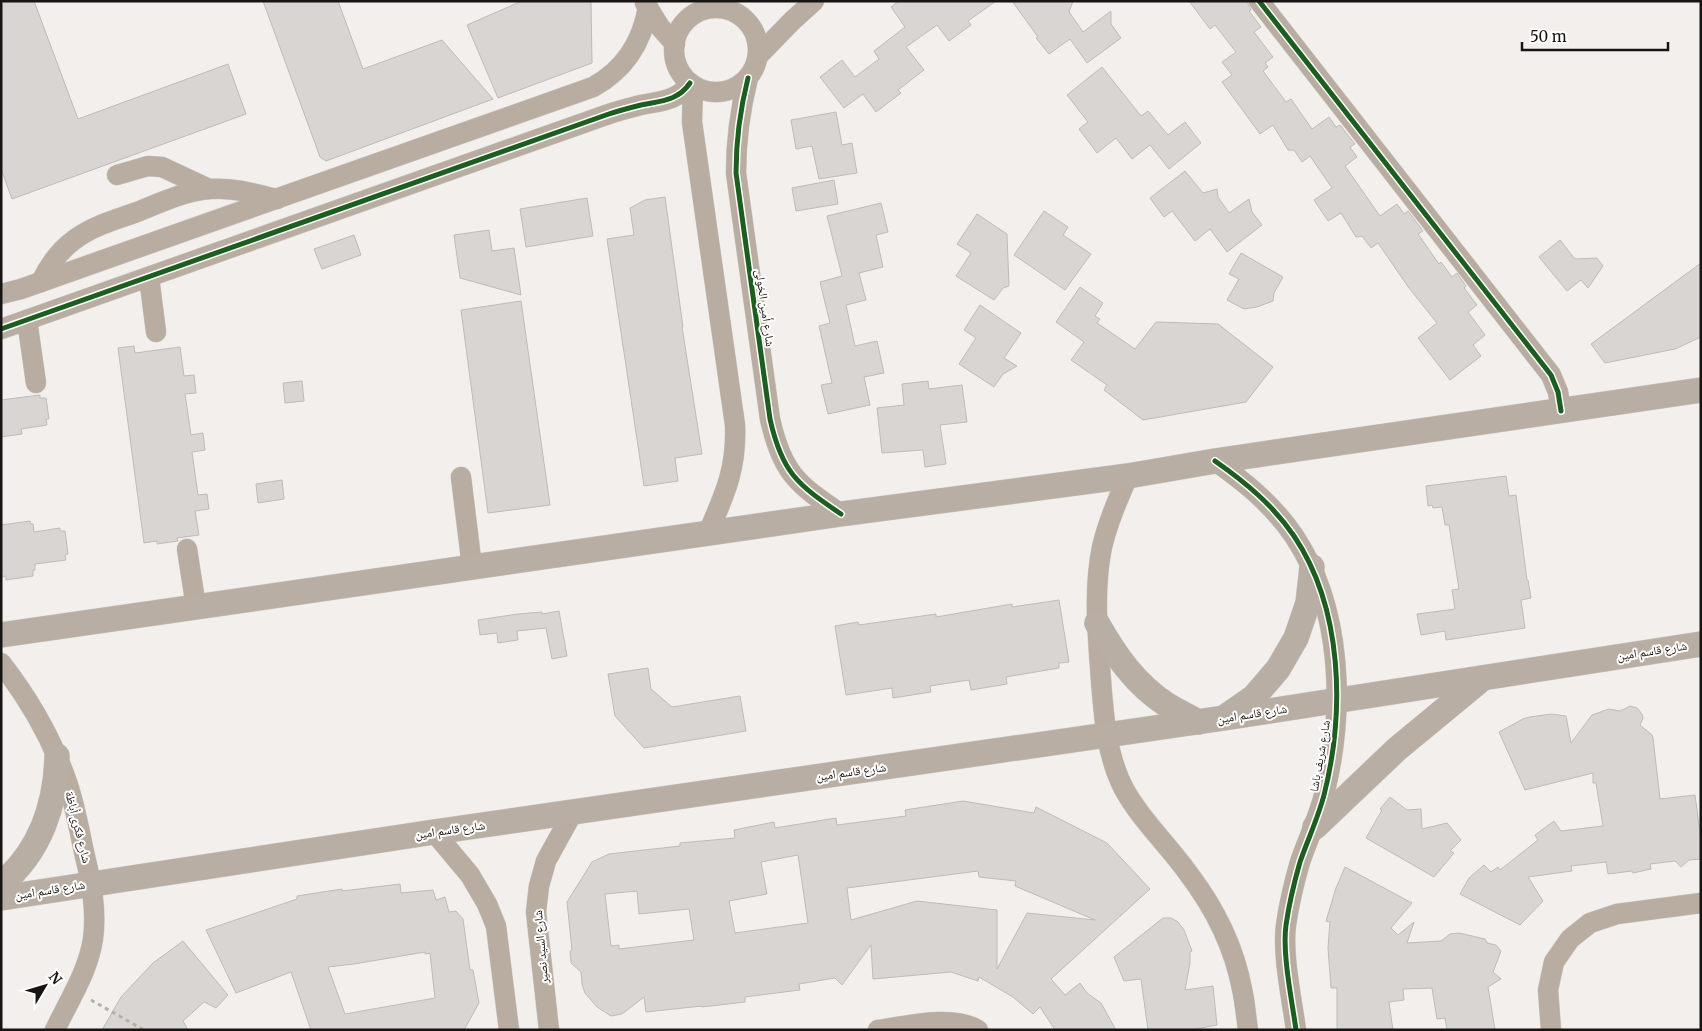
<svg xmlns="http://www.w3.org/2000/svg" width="1702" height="1031" font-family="Merriweather,'Noto Naskh Arabic',serif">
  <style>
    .building { fill: #d8d5d2; stroke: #bebbb8; fill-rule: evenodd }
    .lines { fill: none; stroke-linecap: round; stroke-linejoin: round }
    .minor-casing { stroke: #cfccca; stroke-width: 21 }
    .major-casing { stroke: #cfccca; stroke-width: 26 }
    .path { stroke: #b8b0a8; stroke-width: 3; stroke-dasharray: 4 4; stroke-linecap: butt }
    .minor { stroke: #b8ada0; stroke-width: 20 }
    .major { stroke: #b8aea3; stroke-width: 25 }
    .cycleway-casing { stroke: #fffefc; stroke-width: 8 }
    .cycleway { stroke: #1b5e20; stroke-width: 5 }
    .labels { text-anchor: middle; stroke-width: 4; stroke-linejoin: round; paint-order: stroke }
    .street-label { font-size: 12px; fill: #171513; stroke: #fffefc }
  </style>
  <rect width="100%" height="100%" fill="#f3efec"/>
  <!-- building -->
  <g class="building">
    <polygon points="1,1 34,1 78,119 228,64 246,114 12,199 1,169"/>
    <polygon points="263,1 338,1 363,69 442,40 493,99 326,161 320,157"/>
    <polygon points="522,1 591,1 592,63 498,98 467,25"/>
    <polygon points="899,1 996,1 968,21 971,25 949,41 937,25 906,47 924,70 898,90 901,93 876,112 863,94 844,108 820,77 842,60 855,77 879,59 874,51 905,27 891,7"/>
    <polygon points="1012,1 1073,1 1069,12 1083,32 1111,11 1111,24 1121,38 1087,63 1070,39 1049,54 1036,38 1038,37"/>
    <polygon points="1189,1 1247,1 1251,10 1249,11 1261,27 1254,32 1273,57 1265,63 1268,67 1263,71 1286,102 1291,99 1312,129 1329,117 1336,127 1340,125 1355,144 1350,147 1357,157 1345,166 1380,216 1397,204 1404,214 1408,211 1423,231 1418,234 1439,264 1441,262 1452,277 1457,273 1466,286 1464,288 1477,305 1468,312 1485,335 1473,345 1481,356 1450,380 1418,338 1437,323 1409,288 1378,243 1371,248 1362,236 1356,237 1341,213 1328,221 1314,200 1332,188 1310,156 1302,162 1294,150 1288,150 1273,125 1260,134 1222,82 1232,75 1222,62 1236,52 1215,25 1210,29"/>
    <polygon points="1102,67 1141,116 1148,111 1168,135 1185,122 1201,143 1169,169 1150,145 1132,159 1116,138 1097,153 1079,129 1088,122 1067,95"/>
    <polygon points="836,112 842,145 852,143 857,173 819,179 812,146 796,149 791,120"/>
    <polygon points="1185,171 1203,193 1217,189 1218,197 1229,213 1249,199 1252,212 1262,225 1227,252 1210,229 1195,241 1172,211 1164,217 1150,198"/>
    <polygon points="834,180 838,204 796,211 792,188"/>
    <polygon points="665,197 683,327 682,327 702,454 675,458 678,481 644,486 607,239 634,235 630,208 645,200"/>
    <polygon points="587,198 593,236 526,247 520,209"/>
    <polygon points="881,203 888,232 876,235 883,267 859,273 866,300 846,305 855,346 877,341 884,373 864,377 870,405 828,414 821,385 832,383 819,326 830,323 820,282 842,276 827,216"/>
    <polygon points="1044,211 1068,227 1063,235 1091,254 1065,290 1014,255"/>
    <polygon points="977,214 1007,234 1009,286 1003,288 994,300 956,276 971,253 957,244"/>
    <polygon points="489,230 492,251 514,248 521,295 460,278 454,235"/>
    <polygon points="354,235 361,255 322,269 314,249"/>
    <polygon points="1560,240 1575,259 1597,258 1603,266 1588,288 1581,280 1567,291 1539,257"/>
    <polygon points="1241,253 1283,277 1274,293 1273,301 1257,307 1244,309 1227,300 1239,279 1229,274"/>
    <polygon points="1701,263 1701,337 1675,349 1605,363 1591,344"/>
    <polygon points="1080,287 1103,303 1095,316 1100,319 1097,323 1135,349 1156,322 1218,324 1273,367 1246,402 1143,420 1104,390 1107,385 1071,360 1084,342 1056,322"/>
    <polygon points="521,301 550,505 488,513 461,310"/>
    <polygon points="980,305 1021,333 1004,358 1017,366 1003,374 994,387 959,364 976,338 964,330"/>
    <polygon points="134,346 135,353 180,347 184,376 194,375 196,393 185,394 191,435 203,433 205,450 192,452 198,495 207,494 209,509 195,511 199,535 177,538 178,541 157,544 157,541 144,543 118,348"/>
    <polygon points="302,381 304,401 285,403 283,383"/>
    <polygon points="928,381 929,389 962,385 967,422 940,425 946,464 925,467 923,450 882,453 877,408 904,405 902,384"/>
    <polygon points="40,395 40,398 46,398 49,419 46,419 47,425 21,429 22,434 1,437 1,400"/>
    <polygon points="1506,476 1509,496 1516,495 1527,580 1528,580 1531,598 1521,600 1525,628 1446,640 1445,631 1421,635 1417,614 1455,609 1452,590 1459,589 1449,525 1445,525 1442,507 1433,508 1432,505 1428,506 1426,486"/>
    <polygon points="282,480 284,499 258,503 256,484"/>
    <polygon points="30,521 31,524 33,524 34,532 60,528 60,531 65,531 68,554 65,555 66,560 35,564 35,570 33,570 33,576 6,580 6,576 1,577 1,525"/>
    <polygon points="1059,600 1069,662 1059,663 1059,668 1006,677 1007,684 971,690 969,680 930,686 931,692 893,698 892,688 846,695 835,626 858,622 859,625 936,614 936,617 1012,604 1012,607"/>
    <polygon points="559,611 567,656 552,659 546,628 517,631 518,640 498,643 497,633 480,635 478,620 518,614 542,612 542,614"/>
    <polygon points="648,668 651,689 672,707 740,696 746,731 644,748 615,716 608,674"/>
    <polygon points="1630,706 1637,708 1642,714 1643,718 1640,725 1652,735 1653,738 1660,799 1695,795 1701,840 1701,859 1689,860 1681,867 1675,861 1650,864 1651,869 1633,873 1632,871 1608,874 1606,862 1571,866 1572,871 1528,877 1543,901 1520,925 1460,894 1469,878 1484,865 1491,872 1498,867 1500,870 1538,840 1535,835 1554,821 1561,831 1603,826 1596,783 1593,783 1593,773 1525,790 1499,732 1523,719 1530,717 1551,714 1566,716 1571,743 1592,715 1609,709 1620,711"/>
    <polygon points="1390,797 1407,810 1421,809 1422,829 1447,823 1461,840 1450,851 1454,853 1434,877 1366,838 1382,810 1380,809"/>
    <path d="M963,801l71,12 2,-6 71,36 43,46 -99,90 14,16 15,-12 7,10 14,10 15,27h-61l-15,-23 -7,7 -20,-17 -34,-20 -1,4 -27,-9 -78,7 -2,-34 -29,40 -7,-7 -36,6 1,6 -55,7v5l-43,5v-1l-56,6 -2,-15 -22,17 -11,2 -14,-9 -12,-14 -3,-9 -1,-12 -10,-9 -1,-12 2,-1 -5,-48 25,-40 17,-8 71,-8v-3l55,-5 -1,-8 40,-8 1,6 61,-10 1,7 69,-9 -1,-6zM798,855l10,68 -73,10 -6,-32 38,-7 -6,-32zM978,871l1,6 37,4 -1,5 80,34 -68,-7 -30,56v-59l-80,-9 -66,19 -4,-32zM637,891l2,23 50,-5 5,31 -75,9v-4l-8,1 -6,-52z"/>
    <polygon points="1345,867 1412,903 1391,928 1398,935 1414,922 1407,943 1441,941 1450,934 1459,933 1485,939 1487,943 1496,945 1501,951 1493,972 1501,979 1488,987 1495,1030 1447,1030 1445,1018 1437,1019 1432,988 1403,989 1404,1000 1389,1002 1393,1030 1337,1030 1337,988 1331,988 1328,948 1330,922 1326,921 1336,888"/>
    <path d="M400,884l1,9 32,-3 3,10 9,-3 4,15 7,-1 7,8 7,51h3l6,33 -15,27h-153l-20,-58 -55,21 -30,-63 91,-31v-3l45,-7v2zM425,952v2l5,-1 5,45 -90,16 -17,-47 26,-3z"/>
    <polygon points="1163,918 1171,918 1178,922 1184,930 1192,951 1190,952 1190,963 1185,990 1213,986 1217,1025 1190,1030 1148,1030 1141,979 1124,981 1114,957"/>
    <polygon points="183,941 228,995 216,1008 204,1002 183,1021 188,1030 102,1030 121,997 153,963"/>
  </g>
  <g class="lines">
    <defs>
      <g id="minor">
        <polyline points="1259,1 1551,375 1558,392 1561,411"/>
        <polyline points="645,3 660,27 675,44"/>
        <circle cx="716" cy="50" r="42"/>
        <polyline points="758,56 792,21 814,1"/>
        <path d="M748,78c-8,32 -12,62 -12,95l34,246c12,54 27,65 71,95"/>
        <path d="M693,85l-1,37 43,303c2,43 -10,69 -27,108"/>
        <polyline points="117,175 148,166 162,167 209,189"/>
        <polyline points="149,277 156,332"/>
        <path d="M41,282c8,-17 18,-31 33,-42 18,-14 41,-20 63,-28 23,-9 47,-21 73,-23 23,-2 45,5 67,10"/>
        <path d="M1,294l20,-5 572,-202c31,-17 49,-44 55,-80"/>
        <polyline points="27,320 36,383"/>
        <path d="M1,329l605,-214c11,-4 23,-7 35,-10 19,-4 37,-4 49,-22"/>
        <path d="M1215,461c30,21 58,44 79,75 49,73 51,176 30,259 -6,23 -16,44 -24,67 -6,21 -11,42 -14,63 -4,29 6,75 10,105"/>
        <path d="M1128,476c-10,23 -20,46 -26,71 -8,39 -5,80 -2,120 3,40 5,86 24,122 17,31 44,56 64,84 26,34 46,74 54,116 3,13 4,27 6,41"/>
        <polyline points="461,477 472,567"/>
        <polyline points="187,549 196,607"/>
        <path d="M1,663c28,36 51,76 66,119 8,23 12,47 17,70 7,29 13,57 9,87 -5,33 -24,61 -38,91"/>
        <polyline points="434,832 470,875 487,904 496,926 509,1030"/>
        <polyline points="549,1030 536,912 539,886 546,861 573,812"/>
        <path d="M878,1030c28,-4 75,-16 100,0"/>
        <polyline points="1551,1030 1548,990 1554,962 1570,939 1590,923 1617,914 1701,903"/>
      </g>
      <g id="major">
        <path d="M1097,623c18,32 38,61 70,82 10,6 21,11 31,17"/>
        <polyline points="1,635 841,514 1128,476 1215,461 1701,390"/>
        <polyline points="1228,715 1254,697 1278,669 1296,638 1308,603 1312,567"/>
        <polyline points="1315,827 1397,749 1483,678"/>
        <path d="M1,884c39,-32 55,-79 56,-128"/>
        <polyline points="1,898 434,832 1224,718 1701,644"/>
      </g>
    </defs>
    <!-- minor casing -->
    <use href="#minor" class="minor-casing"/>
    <!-- major casing -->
    <use href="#major" class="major-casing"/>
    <!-- path -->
    <polyline class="path" points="91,1000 144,1030"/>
    <!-- minor -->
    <use href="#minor" class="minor"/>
    <!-- major -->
    <use href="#major" class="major"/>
    <defs>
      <g id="cycleway">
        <polyline points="1259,1 1551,375 1558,392 1561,411"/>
        <path d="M748,78c-8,32 -12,62 -12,95l34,246c12,54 27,65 71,95"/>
        <path d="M1,329l605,-214c11,-4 23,-7 35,-10 19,-4 37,-4 49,-22"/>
        <path d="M1215,461c30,21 58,44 79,75 49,73 51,176 30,259 -6,23 -16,44 -24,67 -6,21 -11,42 -14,63 -4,29 6,75 10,105"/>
      </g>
    </defs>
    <!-- cycleway casing -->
    <use href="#cycleway" class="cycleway-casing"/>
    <!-- cycleway -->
    <use href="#cycleway" class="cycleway"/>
  </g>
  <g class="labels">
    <!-- street labels -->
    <g class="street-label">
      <text transform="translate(765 308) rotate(82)" y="4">شارع أمين الخولى</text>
      <text transform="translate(1652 651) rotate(-9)" y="4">شارع قاسم امين</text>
      <text transform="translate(1252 714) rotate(-9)" y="4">شارع قاسم امين</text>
      <text transform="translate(1320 756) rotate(-80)" y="4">شارع شريف باشا</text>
      <text transform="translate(851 772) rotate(-8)" y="4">شارع قاسم امين</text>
      <text transform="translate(78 827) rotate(76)" y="4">شارع فكرى أباظة</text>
      <text transform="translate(450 830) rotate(-8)" y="4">شارع قاسم امين</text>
      <text transform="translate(50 890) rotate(-9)" y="4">شارع قاسم امين</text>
      <text transform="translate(541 947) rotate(-95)" y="4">شارع السيد نصير</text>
    </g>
  </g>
  <!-- border -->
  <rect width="1702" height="1031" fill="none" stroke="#171513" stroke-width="5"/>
  <!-- north arrow -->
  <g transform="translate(45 986) rotate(52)" stroke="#fffefc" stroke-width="4" paint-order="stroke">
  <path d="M0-4L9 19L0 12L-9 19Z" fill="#171513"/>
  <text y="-8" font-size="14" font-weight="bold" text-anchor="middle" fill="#171513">N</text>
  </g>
  <!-- scale -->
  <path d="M1522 42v8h146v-8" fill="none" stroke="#171513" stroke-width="2.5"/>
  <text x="1530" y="42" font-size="15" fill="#171513" stroke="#fffefc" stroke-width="4" paint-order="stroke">50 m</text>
</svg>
